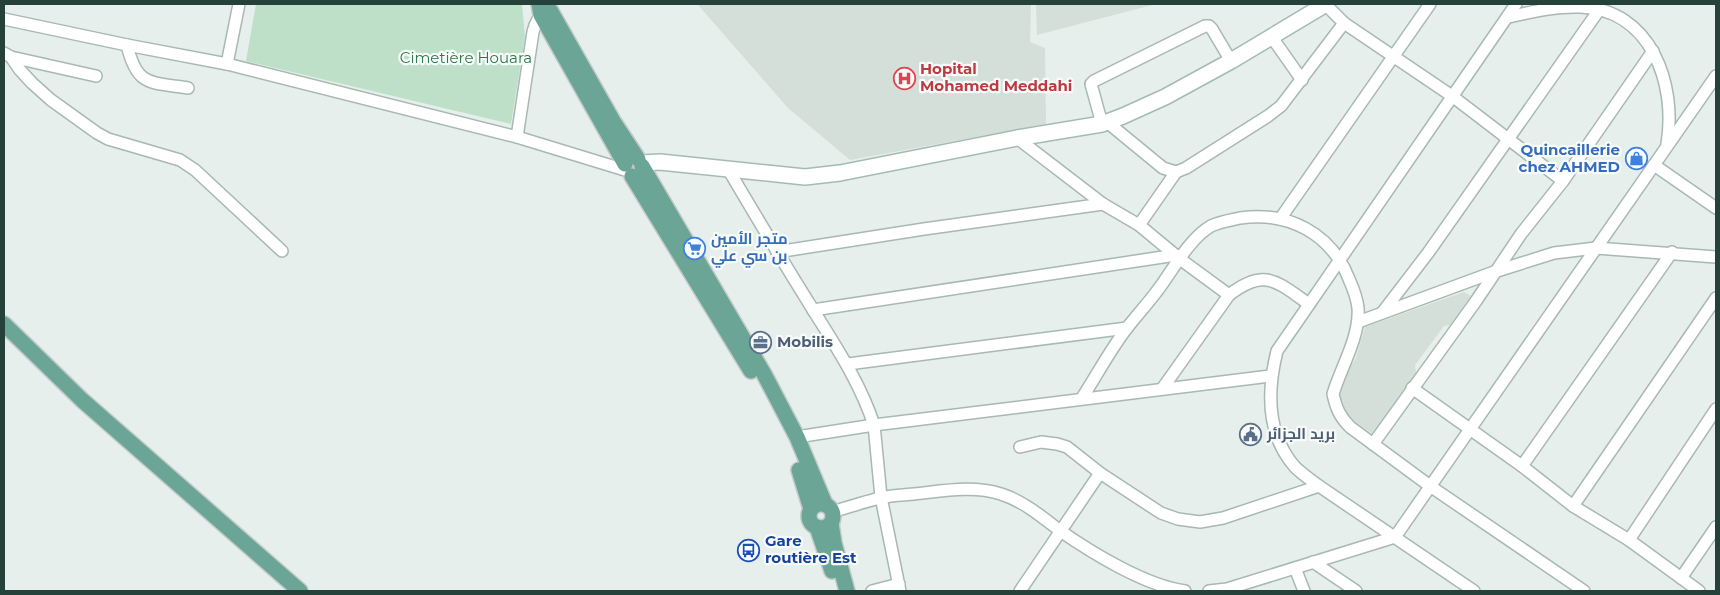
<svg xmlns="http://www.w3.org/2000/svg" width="1720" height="595" font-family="Montserrat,Cairo,sans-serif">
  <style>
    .built { fill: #d4dfda }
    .green { fill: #bfe0c8 }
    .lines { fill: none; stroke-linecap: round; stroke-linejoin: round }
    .street-casing { stroke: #a8b8b2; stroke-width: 14 }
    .secondary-casing { stroke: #a4bbb3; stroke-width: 18 }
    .primary-casing { stroke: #c2cac8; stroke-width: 18 }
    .street { stroke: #fff; stroke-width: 11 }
    .secondary { stroke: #fff; stroke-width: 15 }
    .primary { stroke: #6aa596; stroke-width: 15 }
    .labels { text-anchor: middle; stroke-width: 4.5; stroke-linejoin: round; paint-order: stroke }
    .park-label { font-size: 15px; fill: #2d7a4b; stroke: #f7fbf9 }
    .health-label { font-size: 15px; font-weight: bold; fill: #be3a42; stroke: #f7fbf9; text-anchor: start }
    .shop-label { font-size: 15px; font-weight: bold; fill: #366cbe; stroke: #f7fbf9; text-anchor: end }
    .service-label { font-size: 15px; font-weight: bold; fill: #4e5e75; stroke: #f7fbf9; text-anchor: start }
    .transit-label { font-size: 15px; font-weight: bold; fill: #164399; stroke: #f7fbf9; text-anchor: start }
  </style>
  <rect width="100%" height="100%" fill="#e6efeb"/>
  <!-- built -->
  <g class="built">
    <polygon points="699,4 1031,4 1030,42 1045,48 1046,124 850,160 788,108 699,6"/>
    <polygon points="1036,4 1156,4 1037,35"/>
    <polygon points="1464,292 1471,296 1450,325 1444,326 1415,365 1416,373 1373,434 1349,418 1343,409 1340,399 1341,386 1343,379 1356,358 1365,327"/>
  </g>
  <!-- green -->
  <polygon class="green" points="256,4 522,4 525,37 511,124 246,61"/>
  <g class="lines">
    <defs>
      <g id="street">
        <polyline points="1325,4 1344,23 1452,96 1563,181"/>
        <path d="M1508,17c23,-5 48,-11 72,-10 71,2 97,77 87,137"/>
        <polyline points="4,19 127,45 227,64 517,137 625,170"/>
        <polyline points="1271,36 1302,80"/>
        <path d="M127,45c10,42 23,37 61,43"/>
        <polyline points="4,53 11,57 96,76"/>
        <polyline points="11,57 20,70 32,83 51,100 97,133 108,139 180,160 195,170 282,251"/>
        <polyline points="227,64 239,4"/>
        <polyline points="1107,122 1163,168 1176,172 1186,168 1268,116 1281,106 1344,23"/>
        <polyline points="1102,124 1091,84 1094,81 1205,26 1209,26 1212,29 1231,61"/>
        <path d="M517,137l16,-105c2,-9 6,-16 13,-21"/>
        <polyline points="1017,138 1103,204 1139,225 1180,259 1229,295"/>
        <polyline points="1654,165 1716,208"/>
        <path d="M728,169c26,44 52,88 79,131 25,41 52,79 67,125l7,72 19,94"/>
        <polyline points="1280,219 1430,4"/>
        <polyline points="1139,225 1176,172"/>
        <polyline points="777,252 924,229 1103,204"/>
        <polyline points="813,310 1176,255"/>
        <polyline points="1382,313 1428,253 1599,10"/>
        <polyline points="1358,322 1494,272 1554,253 1596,248 1716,257"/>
        <polyline points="848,364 1127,328"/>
        <polyline points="1412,388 1522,466 1573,506 1629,540 1699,591"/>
        <path d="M1162,389l67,-94c36,-28 48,-13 80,9"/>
        <path d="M1082,398c15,-23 28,-48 45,-70 11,-14 23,-27 33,-41 14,-19 30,-49 51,-61 8,-4 20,-6 29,-8 48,-7 91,15 109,61 4,9 8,19 9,29 2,29 -17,59 -25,86 3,14 7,23 17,33l80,59 154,105"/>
        <polyline points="797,437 874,425 1270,376"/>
        <polyline points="1373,444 1476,301 1521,234 1563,181 1653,51"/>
        <polyline points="1020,447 1041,442 1057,444 1067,447 1100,473 1161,513 1178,519 1200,522 1223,518 1319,486"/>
        <polyline points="1522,466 1672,252"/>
        <polyline points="1573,506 1716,298"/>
        <path d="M832,512c16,-5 32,-10 48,-14 11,-3 23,-3 34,-4 29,-3 59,-9 87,0 22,7 40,22 58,36 33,23 87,56 126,61"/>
        <polyline points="1629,540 1716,409"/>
        <polyline points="1313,562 1356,591"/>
        <polyline points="1295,568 1304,591"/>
        <polyline points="1681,578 1716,527"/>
        <polyline points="872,591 899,584"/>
        <polyline points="1020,591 1100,473"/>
        <polyline points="1209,591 1227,589 1395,537 1716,76"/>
        <path d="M1474,591l-155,-105c-8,-6 -17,-12 -24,-19 -29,-33 -28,-76 -18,-116l239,-347"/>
      </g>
      <polyline id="secondary" points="642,163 660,162 805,177 840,173 1017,138 1102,124 1123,116 1165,97 1231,61 1326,4"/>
      <g id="primary">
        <polyline points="539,4 541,15 625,164"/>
        <polyline points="550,10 613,121 638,159"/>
        <polyline points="642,166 764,374 797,437 825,504"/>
        <polyline points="632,176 751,371"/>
        <polyline points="4,324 82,400 300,591"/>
        <polyline points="799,470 811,509"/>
        <circle cx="821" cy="516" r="12"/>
        <polyline points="831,523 834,543 847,591"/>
        <polyline points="817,527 832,571"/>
      </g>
    </defs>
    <!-- street casing -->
    <use href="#street" class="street-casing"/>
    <!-- secondary casing -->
    <use href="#secondary" class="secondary-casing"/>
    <!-- primary casing -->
    <use href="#primary" class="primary-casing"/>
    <!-- street -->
    <use href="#street" class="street"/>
    <!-- secondary -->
    <use href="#secondary" class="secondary"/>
    <!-- primary -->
    <use href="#primary" class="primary"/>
  </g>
  <!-- icons -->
  <defs>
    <symbol id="hospital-ring" viewBox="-11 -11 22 22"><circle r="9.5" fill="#f7fbf9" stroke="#e0444e" stroke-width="1.5"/><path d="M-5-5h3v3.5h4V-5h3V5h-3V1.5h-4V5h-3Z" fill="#e0444e"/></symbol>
    <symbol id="shop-ring" viewBox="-11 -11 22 22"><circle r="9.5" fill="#f7fbf9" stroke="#3f7fe0" stroke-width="1.5"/><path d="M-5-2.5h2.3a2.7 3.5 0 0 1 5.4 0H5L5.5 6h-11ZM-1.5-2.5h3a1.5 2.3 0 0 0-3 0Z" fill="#3f7fe0"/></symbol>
    <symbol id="supermarket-ring" viewBox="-11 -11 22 22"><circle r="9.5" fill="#f7fbf9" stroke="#3f7fe0" stroke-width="1.5"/><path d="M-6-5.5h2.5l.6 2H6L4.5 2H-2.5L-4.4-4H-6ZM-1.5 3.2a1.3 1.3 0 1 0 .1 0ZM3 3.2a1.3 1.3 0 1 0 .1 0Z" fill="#3f7fe0"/></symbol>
    <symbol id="office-ring" viewBox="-11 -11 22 22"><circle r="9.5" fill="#f7fbf9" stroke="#5c6f8a" stroke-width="1.5"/><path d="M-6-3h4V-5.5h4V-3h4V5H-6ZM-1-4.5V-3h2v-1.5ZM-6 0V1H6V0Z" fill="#5c6f8a"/></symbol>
    <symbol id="civic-ring" viewBox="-11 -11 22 22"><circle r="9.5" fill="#f7fbf9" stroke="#5c6f8a" stroke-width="1.5"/><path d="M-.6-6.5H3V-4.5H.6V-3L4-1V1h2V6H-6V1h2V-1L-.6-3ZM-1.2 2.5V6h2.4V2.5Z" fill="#5c6f8a"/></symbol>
    <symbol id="bus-ring" viewBox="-11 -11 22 22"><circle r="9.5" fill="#f7fbf9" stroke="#1a4fb4" stroke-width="1.5"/><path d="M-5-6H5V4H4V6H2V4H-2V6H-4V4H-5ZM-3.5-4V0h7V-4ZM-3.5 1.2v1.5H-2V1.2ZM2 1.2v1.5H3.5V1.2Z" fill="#1a4fb4"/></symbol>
  </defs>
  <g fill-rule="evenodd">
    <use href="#hospital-ring" x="892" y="66" width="25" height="25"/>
    <use href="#shop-ring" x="1624" y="146" width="25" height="25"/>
    <use href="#supermarket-ring" x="682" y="236" width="25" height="25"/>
    <use href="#office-ring" x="748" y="330" width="25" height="25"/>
    <use href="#civic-ring" x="1238" y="422" width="25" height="25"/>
    <use href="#bus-ring" x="736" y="538" width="25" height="25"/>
  </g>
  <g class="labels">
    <!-- park labels -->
    <g class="park-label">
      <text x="466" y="63">Cimetière Houara</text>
    </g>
    <!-- health labels -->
    <g class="health-label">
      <text x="920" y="74">Hopital<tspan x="920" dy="17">Mohamed Meddahi</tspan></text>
    </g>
    <!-- shop labels -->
    <g class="shop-label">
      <text x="1620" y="155">Quincaillerie<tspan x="1620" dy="17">chez AHMED</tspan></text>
      <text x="711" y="244" text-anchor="start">متجر الأمين<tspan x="711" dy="17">بن سي علي</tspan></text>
    </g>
    <!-- service labels -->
    <g class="service-label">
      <text x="777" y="347">Mobilis</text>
      <text x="1267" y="439">بريد الجزائر</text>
    </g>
    <!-- transit labels -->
    <g class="transit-label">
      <text x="765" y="546">Gare<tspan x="765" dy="17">routière Est</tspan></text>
    </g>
  </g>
  <!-- border -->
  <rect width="1720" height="595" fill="none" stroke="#24423a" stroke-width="10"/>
</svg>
